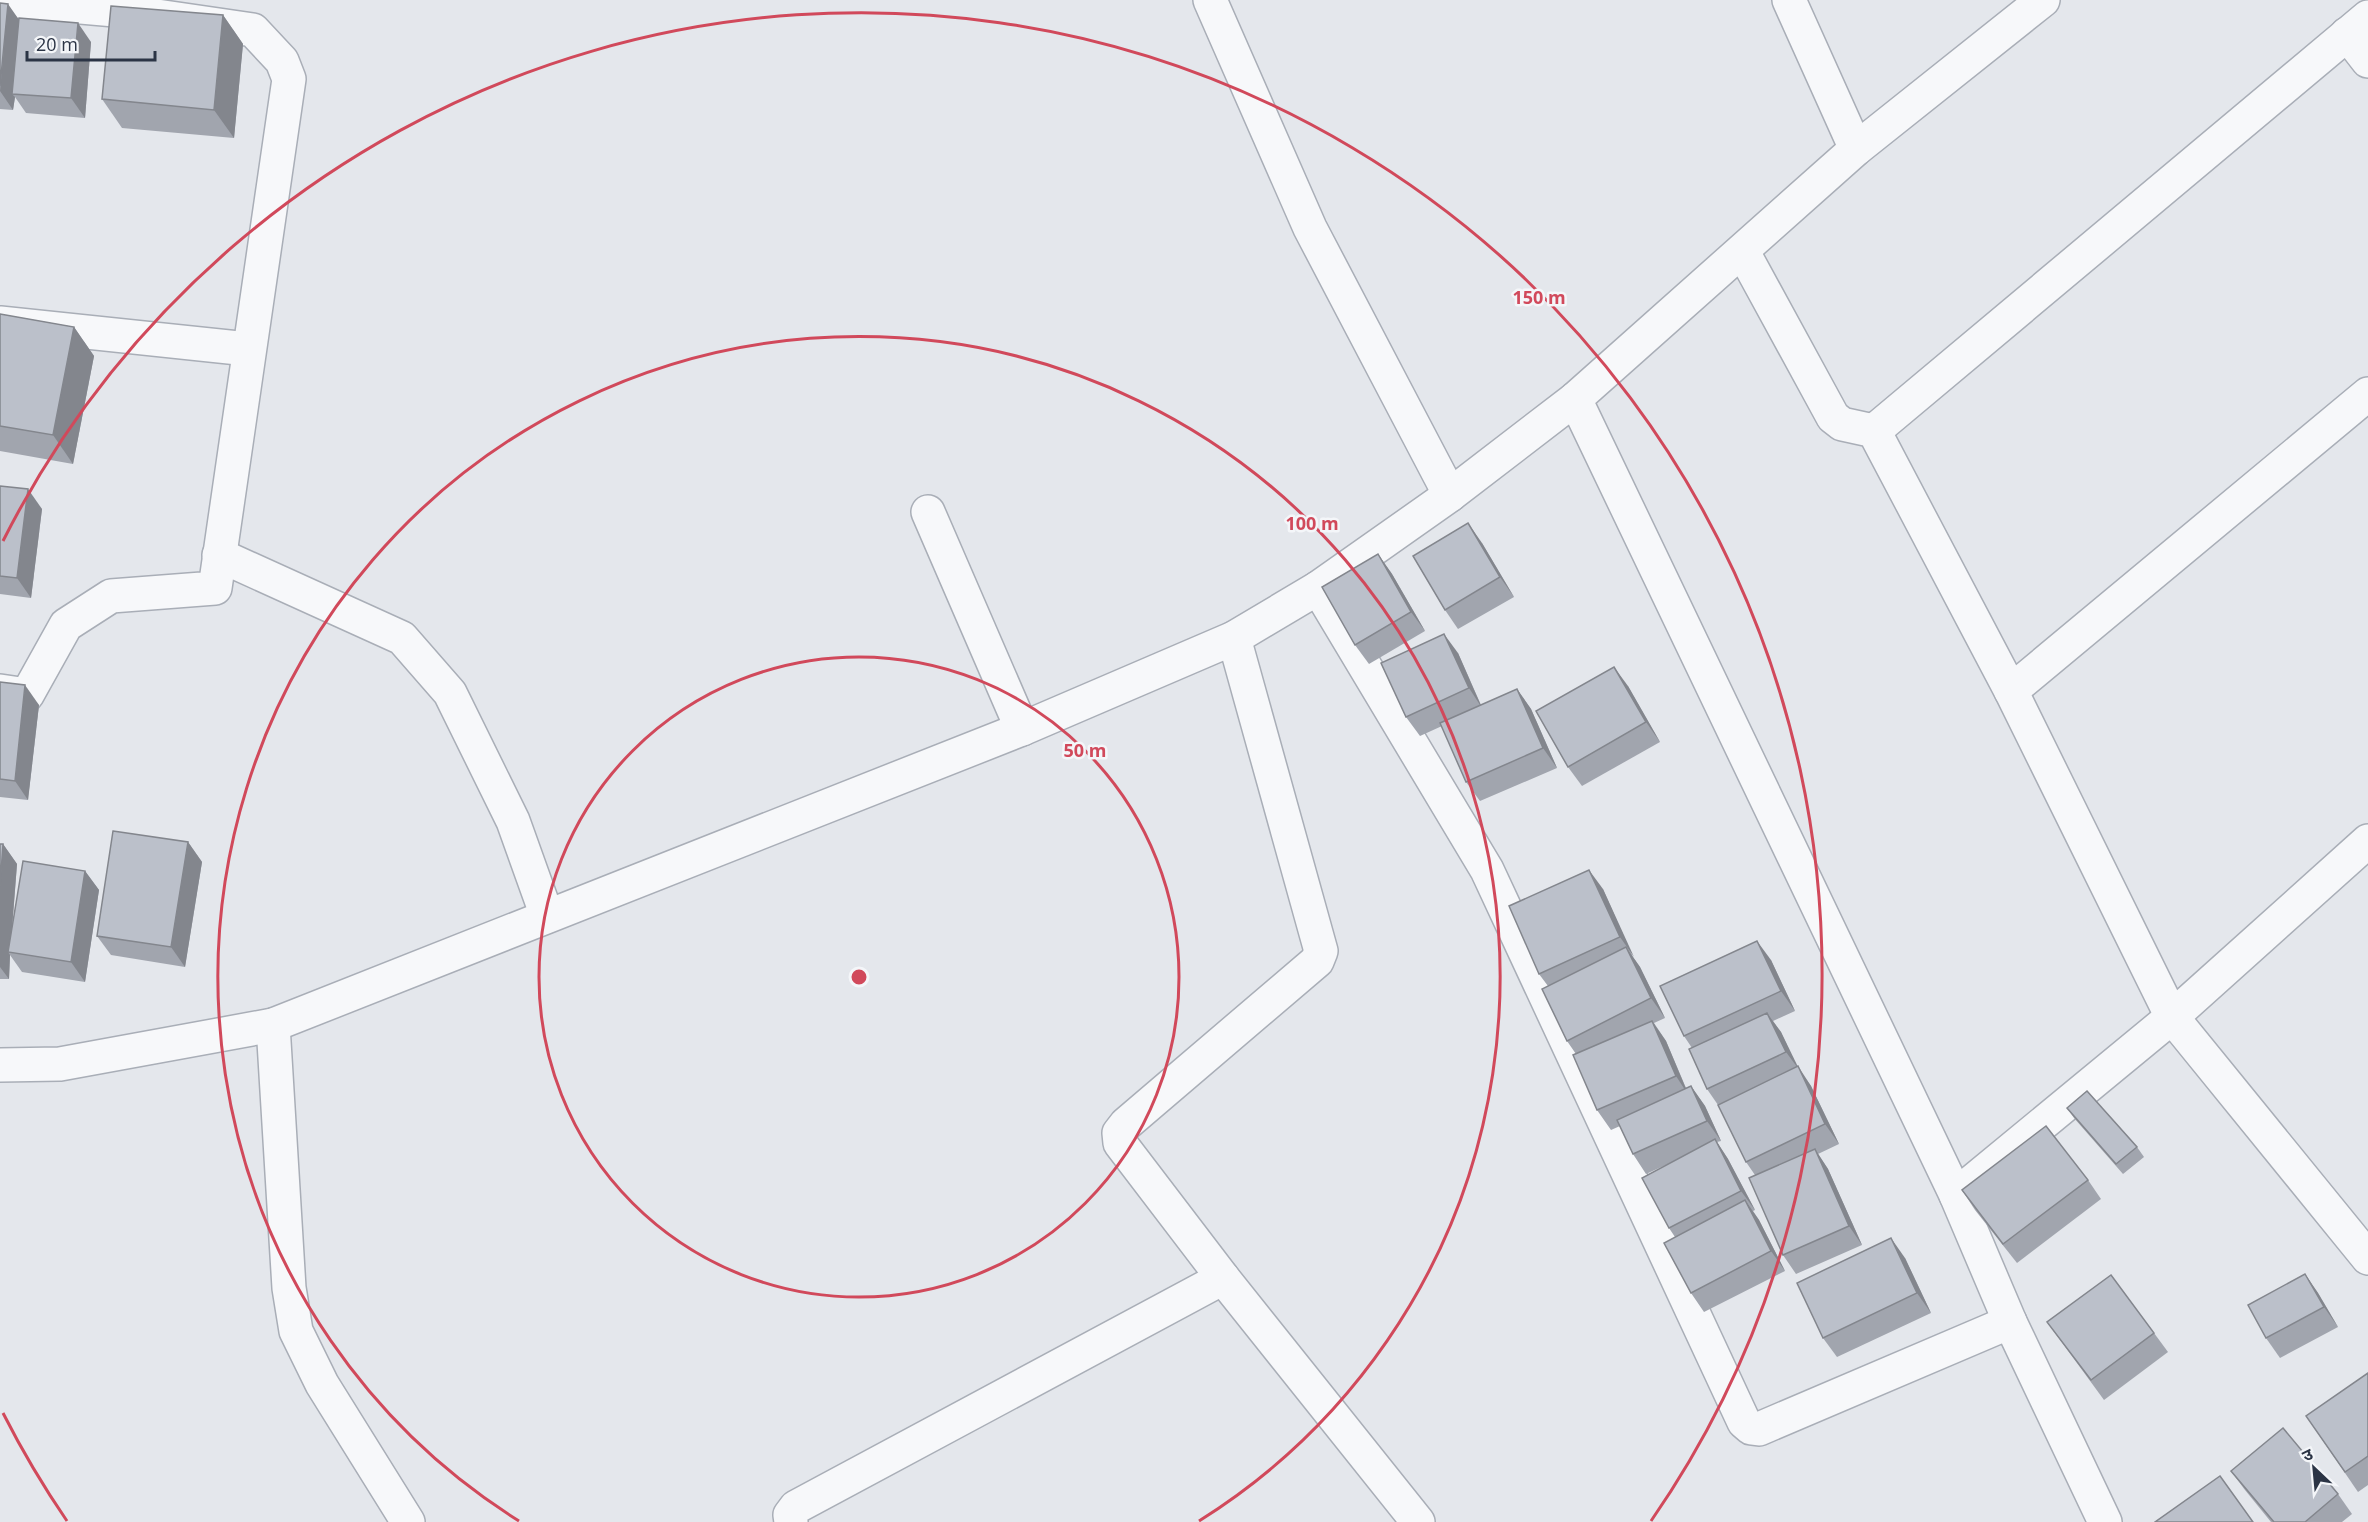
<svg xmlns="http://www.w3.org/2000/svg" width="2368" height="1522" font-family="'Open Sans','Noto Sans Devanagari',sans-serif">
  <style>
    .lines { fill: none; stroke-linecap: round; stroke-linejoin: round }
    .minor-casing { stroke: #a9aeb7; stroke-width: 36 }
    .tertiary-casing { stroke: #a9aeb7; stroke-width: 36 }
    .minor { stroke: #f7f8fa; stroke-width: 33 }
    .tertiary { stroke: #f7f8fa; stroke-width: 33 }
    .wall { fill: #a1a5ae }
    .shaded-wall { fill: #83868d }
    .building { fill: #bbc0ca; stroke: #83868d; stroke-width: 1.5 }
    .ring { fill: none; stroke: #d1495b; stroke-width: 3 }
    .centre { fill: #d1495b; stroke: #f4f6f9; stroke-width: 3 }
    .ring-label { font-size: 18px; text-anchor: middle; font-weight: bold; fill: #d1495b; stroke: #f4f6f9; stroke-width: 5; stroke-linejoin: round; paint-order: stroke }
  </style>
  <rect width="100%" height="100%" fill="#e4e7ec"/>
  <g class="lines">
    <defs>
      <g id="minor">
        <polyline points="1210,0 1310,228 1450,495"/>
        <polyline points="1789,0 1856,149"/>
        <polyline points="2347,34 2368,61"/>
        <polyline points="1743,252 1833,417 1842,424 1874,431 2011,691 2172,1017 2368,1258"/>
        <polyline points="0,323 248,349"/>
        <polyline points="1575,399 1956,1195 2010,1322 2105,1522"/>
        <polyline points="1874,431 2368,17"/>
        <polyline points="928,512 1022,729"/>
        <polyline points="219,555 402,638 450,693 513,821 547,916"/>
        <polyline points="1318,588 1487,870 1744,1422 1751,1428 1759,1429 2010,1322"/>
        <polyline points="1234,638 1321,951 1317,961 1126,1124 1119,1133 1120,1143 1223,1278 1418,1522"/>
        <polyline points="0,691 27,695 66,625 111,596 215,588 289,79 282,61 253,30 115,10 1,0"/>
        <polyline points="2011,691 2368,394"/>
        <polyline points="273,1025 289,1288 296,1331 322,1384 408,1522"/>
        <polyline points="1956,1195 2172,1017 2368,841"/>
        <polyline points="791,1522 790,1515 796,1507 1223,1278"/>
      </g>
      <polyline id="tertiary" points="0,1065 60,1064 273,1025 1022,729 1234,638 1318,588 1450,495 1575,399 1856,149 2043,0"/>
    </defs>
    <!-- minor casing -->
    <use href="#minor" class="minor-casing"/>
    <!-- tertiary casing -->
    <use href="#tertiary" class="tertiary-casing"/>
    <!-- minor -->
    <use href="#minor" class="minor"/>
    <!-- tertiary -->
    <use href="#tertiary" class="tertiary"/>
  </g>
  <!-- wall -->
  <g class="wall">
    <polygon points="0,3 19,19 91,42 85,118 26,113 15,97 13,110 0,109"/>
    <polygon points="223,15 243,44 234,138 122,128 102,99"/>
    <polygon points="0,314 74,327 94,356 73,464 0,451"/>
    <polygon points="0,486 42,509 31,598 0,594"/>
    <polygon points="1482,543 1514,597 1458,629 1445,610"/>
    <polygon points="1378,554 1392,574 1425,631 1369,664 1355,645"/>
    <polygon points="1458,653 1481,705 1517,689 1531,709 1557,768 1480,801 1466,782 1442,726 1420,736 1406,717"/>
    <polygon points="0,682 39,705 28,800 0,797"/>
    <polygon points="1628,686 1660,742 1582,786 1568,767"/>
    <polygon points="188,842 202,862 185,967 111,955 97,936"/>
    <polygon points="0,844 3,844 17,864 12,930 85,871 99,890 85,982 22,972 10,955 9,979 0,979"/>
    <polygon points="1603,889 1633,957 1640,967 1665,1018 1654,1023 1666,1041 1686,1088 1691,1086 1705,1106 1721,1141 1717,1142 1728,1159 1755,1210 1753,1211 1759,1220 1785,1271 1704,1312 1691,1293 1675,1237 1669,1228 1670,1163 1646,1174 1633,1154 1620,1126 1611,1130 1597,1110 1576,1054 1567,1041 1548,986 1539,974"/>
    <polygon points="1771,960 1795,1011 1773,1021 1781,1032 1797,1067 1811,1086 1839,1144 1818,1154 1828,1169 1862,1245 1796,1274 1783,1255 1755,1175 1746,1162 1718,1105 1707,1089 1692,1048 1684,1036"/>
    <polygon points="2067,1108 2137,1147 2144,1157 2123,1174 2074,1118"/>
    <polygon points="2088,1180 2101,1199 2017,1263 1975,1210 1962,1190"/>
    <polygon points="1905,1258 1931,1313 1837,1357 1823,1338"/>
    <polygon points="2305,1274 2318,1293 2338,1327 2280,1358 2266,1338"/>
    <polygon points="2047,1322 2154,1333 2168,1352 2104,1400"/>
    <polygon points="2368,1373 2368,1485 2358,1492 2306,1416"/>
    <polygon points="2231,1471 2338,1494 2352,1514 2342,1522 2271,1522 2245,1490"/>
  </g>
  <!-- shaded-wall -->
  <g class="shaded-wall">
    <polygon points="8,4 22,24 12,94 15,97 13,110 0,91"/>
    <polygon points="223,15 243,44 234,138 214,110"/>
    <polygon points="78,23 91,42 85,118 71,98"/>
    <polygon points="74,327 94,356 73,464 53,435"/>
    <polygon points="28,489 42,509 31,598 17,578"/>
    <polygon points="1468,523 1482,543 1514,597 1500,577"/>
    <polygon points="1378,554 1392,574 1425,631 1411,612"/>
    <polygon points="1444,634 1458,653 1482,708 1469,688"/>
    <polygon points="1614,667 1628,686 1660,742 1646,722"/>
    <polygon points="25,685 39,705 28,800 15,781"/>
    <polygon points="1517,689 1531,709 1557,768 1543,748"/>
    <polygon points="188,842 202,862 185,967 171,947"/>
    <polygon points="3,844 17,864 10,953 8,952 10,955 9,979 0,967 0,887"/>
    <polygon points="1589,870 1603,889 1634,957 1620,937"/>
    <polygon points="85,871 99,890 85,982 71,962"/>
    <polygon points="1757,941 1771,960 1795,1011 1781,991"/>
    <polygon points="1626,947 1640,967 1665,1018 1651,998"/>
    <polygon points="1767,1013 1781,1032 1800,1071 1786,1052"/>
    <polygon points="1652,1021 1666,1041 1689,1096 1676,1076"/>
    <polygon points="1798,1066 1811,1086 1839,1144 1825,1124"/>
    <polygon points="1691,1086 1705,1106 1721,1141 1707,1121"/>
    <polygon points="1715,1139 1728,1159 1755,1210 1741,1191"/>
    <polygon points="1815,1149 1828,1169 1862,1245 1849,1226"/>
    <polygon points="1745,1200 1759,1220 1785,1271 1771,1251"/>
    <polygon points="1891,1238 1905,1258 1931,1313 1917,1293"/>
    <polygon points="2305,1274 2318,1293 2338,1327 2324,1307"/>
  </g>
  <!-- building -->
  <g class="building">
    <polygon points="0,3 8,4 0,86"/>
    <polygon points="111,6 223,15 214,110 102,99"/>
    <polygon points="19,18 78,23 71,98 12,94"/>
    <polygon points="0,314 74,327 53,435 0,426"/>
    <polygon points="0,486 28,489 17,578 0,576"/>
    <polygon points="1468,523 1500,577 1445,610 1413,556"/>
    <polygon points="1378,554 1411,612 1355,645 1322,587"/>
    <polygon points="1444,634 1469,688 1406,717 1381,663"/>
    <polygon points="1614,667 1646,722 1568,767 1536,711"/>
    <polygon points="0,682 25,685 15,781 0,779"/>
    <polygon points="1517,689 1543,748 1466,782 1440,723"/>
    <polygon points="113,831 188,842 171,947 97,936"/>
    <polygon points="0,844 3,844 0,887"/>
    <polygon points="23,861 85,871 71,962 8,952"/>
    <polygon points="1589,870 1620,937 1539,974 1509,906"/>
    <polygon points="1757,941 1781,991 1684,1036 1660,986"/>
    <polygon points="1626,947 1651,998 1567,1041 1542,989"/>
    <polygon points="1767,1013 1786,1052 1707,1089 1689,1049"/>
    <polygon points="1652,1021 1676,1076 1597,1110 1573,1055"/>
    <polygon points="1798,1066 1825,1124 1746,1162 1718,1105"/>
    <polygon points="1691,1086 1707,1121 1633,1154 1617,1120"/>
    <polygon points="2087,1091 2137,1147 2116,1164 2067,1108"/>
    <polygon points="2046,1126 2088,1180 2003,1244 1962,1190"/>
    <polygon points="1715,1139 1741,1191 1669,1228 1642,1178"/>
    <polygon points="1815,1149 1849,1226 1783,1255 1749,1178"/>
    <polygon points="1745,1200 1771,1251 1691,1293 1664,1243"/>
    <polygon points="1891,1238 1917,1293 1823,1338 1797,1283"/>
    <polygon points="2305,1274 2324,1307 2266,1338 2248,1305"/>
    <polygon points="2111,1275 2154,1333 2091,1380 2047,1322"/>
    <polygon points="2368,1373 2368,1456 2345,1472 2306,1416"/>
    <polygon points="2283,1428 2338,1494 2305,1522 2274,1522 2231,1471"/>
    <polygon points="2220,1476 2253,1522 2155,1522"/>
  </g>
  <!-- distance rings -->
  <g class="ring">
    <circle cx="859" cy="977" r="320"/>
    <path d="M519 1521A641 641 0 1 1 1199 1521"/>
    <path d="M67 1521A961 961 0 0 1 3 1413M3 541A961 961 0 1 1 1651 1521"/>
  </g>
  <circle cx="859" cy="977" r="9" class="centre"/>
  <g class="ring-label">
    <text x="1539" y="304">150 m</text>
    <text x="1312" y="530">100 m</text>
    <text x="1085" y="757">50 m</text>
  </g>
  <!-- north arrow -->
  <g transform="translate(2314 1468) rotate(334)" stroke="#f4f6f9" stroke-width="4.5" paint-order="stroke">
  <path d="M0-4.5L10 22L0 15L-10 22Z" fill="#2b3445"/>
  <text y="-9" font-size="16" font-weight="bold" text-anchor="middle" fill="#2b3445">उ</text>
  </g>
  <!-- scale -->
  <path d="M27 51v9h128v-9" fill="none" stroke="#2b3445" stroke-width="3"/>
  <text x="36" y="51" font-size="18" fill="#2b3445" stroke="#f4f6f9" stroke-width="4.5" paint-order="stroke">20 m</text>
</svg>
